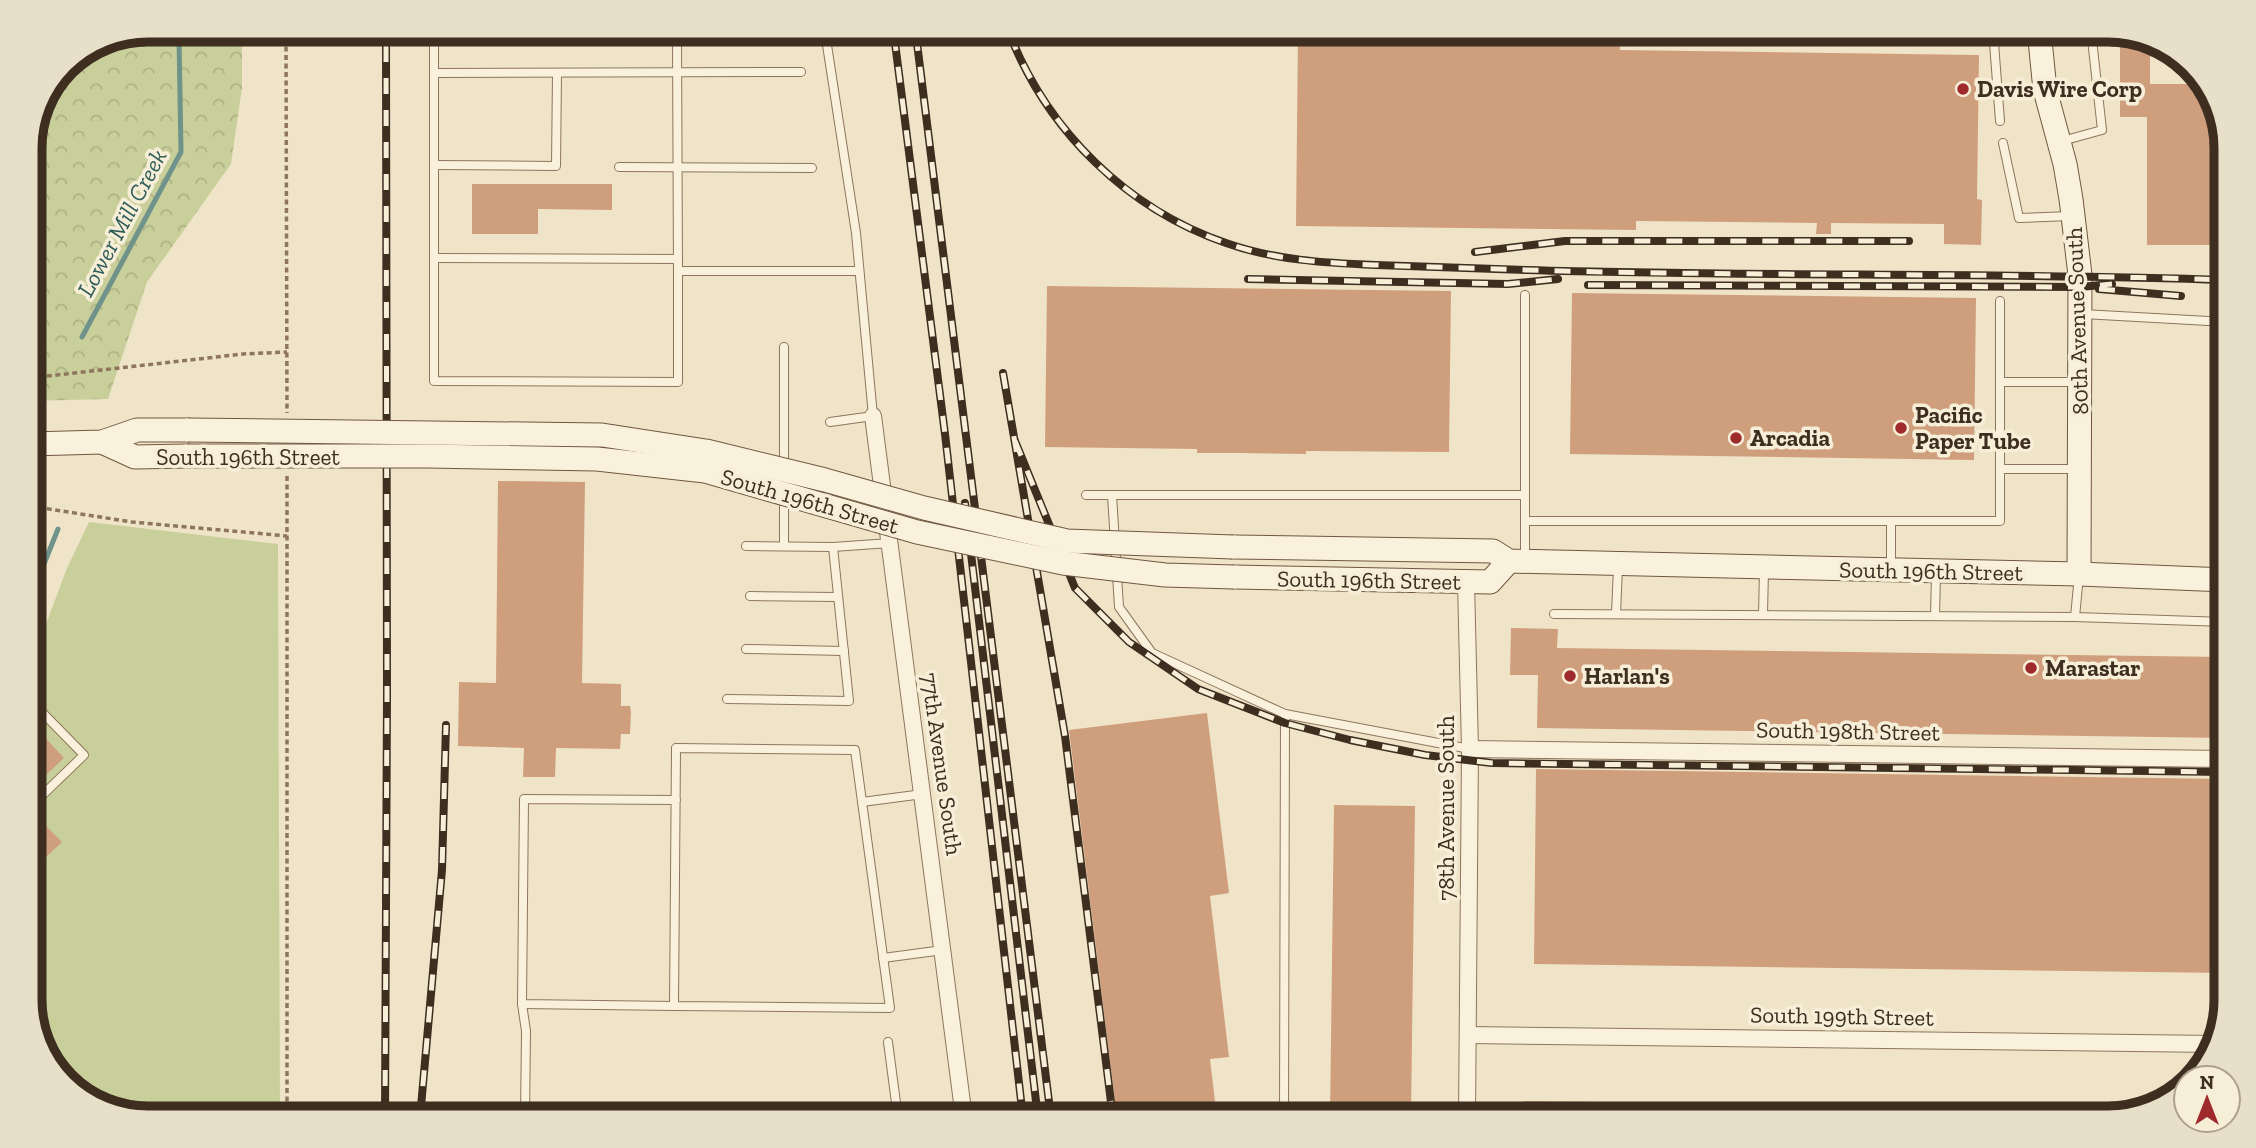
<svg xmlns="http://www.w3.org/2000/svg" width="2256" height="1148" font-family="'Zilla Slab',serif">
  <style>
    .grass { fill: #c9cf9b }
    .forest { fill: url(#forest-crowns) }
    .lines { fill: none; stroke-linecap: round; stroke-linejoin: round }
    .stream { stroke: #6f938a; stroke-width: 5 }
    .building { fill: #cf9f7d }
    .lane-casing { stroke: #8d765c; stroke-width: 10 }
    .street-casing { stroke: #8d765c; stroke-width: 18 }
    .secondary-casing { stroke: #6f573f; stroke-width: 25 }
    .path { stroke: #8d765c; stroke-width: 3.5; stroke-dasharray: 5 3.5; stroke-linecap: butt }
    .lane { stroke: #faf1dc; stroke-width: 8 }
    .street { stroke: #faf1dc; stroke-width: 16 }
    .secondary { stroke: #faf1dc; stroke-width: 23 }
    .rail-casing { stroke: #3d2e20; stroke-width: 8 }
    .rail { stroke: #f7eed8; stroke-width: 5; stroke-dasharray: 16; stroke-linecap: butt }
    .secondary-bridge-casing { stroke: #6f573f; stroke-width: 25; stroke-linecap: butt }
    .secondary-bridge { stroke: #faf1dc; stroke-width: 23 }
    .poi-dot { fill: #9e2a2b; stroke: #f7eed8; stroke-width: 2.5 }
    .labels { text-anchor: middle; stroke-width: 7; stroke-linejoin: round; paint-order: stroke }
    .poi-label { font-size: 23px; font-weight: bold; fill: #3d2e20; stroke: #f7eed8; text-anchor: start }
    .street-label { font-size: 23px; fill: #3d2e20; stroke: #f7eed8 }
    .water-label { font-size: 24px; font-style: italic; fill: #2f5d5a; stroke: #f7eed8 }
    .rim { fill: none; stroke: #3d2e20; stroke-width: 9 }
  </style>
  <defs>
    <pattern id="forest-crowns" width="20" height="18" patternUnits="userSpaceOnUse" patternTransform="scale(1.75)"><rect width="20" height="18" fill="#c9cf9b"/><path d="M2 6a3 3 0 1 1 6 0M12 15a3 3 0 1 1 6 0" fill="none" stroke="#aeb285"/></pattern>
  </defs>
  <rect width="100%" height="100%" fill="#f0e4c8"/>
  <!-- grass -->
  <polygon class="grass" points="89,522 278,544 280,1118 148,1118 96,1106 50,1066 30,1008 30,662 36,651 67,568"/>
  <!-- forest -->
  <polygon class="forest" points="242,38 242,88 231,164 147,282 108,399 30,401 30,141 65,64 103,39"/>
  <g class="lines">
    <!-- stream -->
    <g class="stream">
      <polyline points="82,337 181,152 179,38"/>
      <polyline points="30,599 58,529"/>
    </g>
  </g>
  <!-- building -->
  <g class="building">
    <polygon points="1620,32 1620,50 1979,55 1977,199 1982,200 1981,245 1944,244 1944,224 1831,223 1831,234 1816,234 1817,223 1636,221 1636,230 1296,226 1298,33"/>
    <polygon points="2120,45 2150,45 2150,84 2207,84 2226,141 2226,245 2147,245 2147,117 2120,117"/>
    <polygon points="472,184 612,184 612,210 538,209 538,234 472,234"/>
    <polygon points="1047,286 1451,291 1449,452 1306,451 1306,454 1241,453 1197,453 1197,449 1045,447"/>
    <polygon points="1572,293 1976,298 1974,460 1570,454"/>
    <polygon points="498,481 585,482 582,683 621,684 621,706 630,706 631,712 630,734 621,734 620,749 556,748 555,777 523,777 524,748 458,746 459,682 496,683"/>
    <polygon points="1511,628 1558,629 1557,648 2226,657 2226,738 1537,728 1538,675 1510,675"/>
    <polygon points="1207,713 1229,893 1210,896 1229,1057 1210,1059 1217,1118 1117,1118 1069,730"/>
    <polygon points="40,732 64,758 30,790 30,742"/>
    <polygon points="1536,769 2226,779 2226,973 1534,964"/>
    <polygon points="1334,805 1415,806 1411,1118 1330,1118"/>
    <polygon points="46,826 62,842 30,872 30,841"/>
    <polygon points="1524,1101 1864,1105 1864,1118 1523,1118"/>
  </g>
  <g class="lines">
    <defs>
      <g id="lane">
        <polyline points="1993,30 2000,121"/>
        <polyline points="2004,30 2036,31"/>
        <polyline points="821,35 827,45 856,233 873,416 830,422"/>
        <polyline points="677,36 678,271"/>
        <polyline points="434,37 434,381 678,382 678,271 859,271"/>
        <polyline points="434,73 801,72"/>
        <polyline points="2062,141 2102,130 2091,30"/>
        <polyline points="2003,143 2019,218 2070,216"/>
        <polyline points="434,165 556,166 557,73"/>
        <polyline points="619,167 812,168"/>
        <polyline points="434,258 678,259"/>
        <polyline points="1525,295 1525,521"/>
        <polyline points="2083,314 2226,322"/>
        <polyline points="2226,342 2220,473 2226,473"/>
        <polyline points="784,347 784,466"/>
        <polyline points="2000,382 2077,382"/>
        <polyline points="2000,469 2077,469"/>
        <polyline points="1086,495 1525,495"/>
        <polyline points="1112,495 1119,607 1152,653 1285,714"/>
        <polyline points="784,497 784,546"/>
        <polyline points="746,546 833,547 890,543"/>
        <polyline points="1525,558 1525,521 1891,521"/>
        <polyline points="1891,567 1891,521 2000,521 2000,301"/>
        <polyline points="750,596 838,597"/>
        <polyline points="1554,614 2075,617 2226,622"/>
        <polyline points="1616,614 1618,567"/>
        <polyline points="1763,614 1764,570"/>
        <polyline points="1935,616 1936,574"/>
        <polyline points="2075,617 2079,575"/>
        <polyline points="2220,621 2221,582"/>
        <polyline points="746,649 844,651"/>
        <polyline points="727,699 849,701 833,547"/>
        <polyline points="30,710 35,705 84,755 30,807"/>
        <polyline points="862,802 923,794"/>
        <polyline points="883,958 943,950"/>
        <polyline points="522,1004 526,1031 525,1118"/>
        <polyline points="674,1006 890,1008 855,750 676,748 674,1006 522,1004 524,799 676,800"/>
        <polyline points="888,1042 898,1118"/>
        <polyline points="1284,1118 1285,714 1470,749"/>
      </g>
      <g id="street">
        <polyline points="873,416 964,1118"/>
        <polyline points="1466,582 1470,749 1467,1118"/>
        <polyline points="1470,749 2226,759"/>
        <polyline points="1468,1035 2216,1044"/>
      </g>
      <g id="secondary">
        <polyline points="2039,30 2045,90 2065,164 2071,199 2080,275 2079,574"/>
        <polyline points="102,442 135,457 187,456"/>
        <polyline points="30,444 102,442 137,430 188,430"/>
        <polyline points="1233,547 1493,551 1509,561 2079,574 2226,580"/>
        <polyline points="1234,577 1490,582 1509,561"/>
      </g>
    </defs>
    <!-- lane casing -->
    <use href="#lane" class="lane-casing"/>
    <!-- street casing -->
    <use href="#street" class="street-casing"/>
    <!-- secondary casing -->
    <use href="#secondary" class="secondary-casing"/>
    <!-- path -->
    <g class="path">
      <polyline points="286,38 287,413"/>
      <polyline points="30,378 243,354 287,352"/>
      <polyline points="287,476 287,1118"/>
      <polyline points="30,506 132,522 287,536"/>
    </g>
    <!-- lane -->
    <use href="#lane" class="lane"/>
    <!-- street -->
    <use href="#street" class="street"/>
    <!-- secondary -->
    <use href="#secondary" class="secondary"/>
    <defs>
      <g id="rail">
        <polyline points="894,35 945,434 1023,1118"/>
        <polyline points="916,35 1051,1118"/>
        <path d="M1010,35c38,96 117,174 216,208 48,17 99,20 150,22 50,2 101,3 151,5 233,7 466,2 699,10"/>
        <polyline points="1475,252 1565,241 1909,241"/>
        <polyline points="1248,279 1508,284 1558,279"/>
        <polyline points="1588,285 2080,287 2112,284"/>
        <polyline points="2099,289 2181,296"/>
        <polyline points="1003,373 1065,736 1113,1118"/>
        <polyline points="1015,441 1075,588 1129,642 1198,689 1285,723 1350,740 1425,755 1492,763 2226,772"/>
        <polyline points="965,503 1038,1118"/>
        <polyline points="385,1118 387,695 386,37"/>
        <polyline points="420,1118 442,870 446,725"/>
      </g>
    </defs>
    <!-- rail casing -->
    <use href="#rail" class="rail-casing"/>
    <!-- rail -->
    <use href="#rail" class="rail"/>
    <defs>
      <g id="secondary-bridge">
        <polyline points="188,430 602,435 706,451 825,480 924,508 1067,541 1233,547"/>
        <polyline points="187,456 428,456 597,459 705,471 917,532 1063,563 1165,575 1234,577"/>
      </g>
    </defs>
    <!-- secondary-bridge casing -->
    <use href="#secondary-bridge" class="secondary-bridge-casing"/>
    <!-- secondary-bridge -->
    <use href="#secondary-bridge" class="secondary-bridge"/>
  </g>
  <!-- markers -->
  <g class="poi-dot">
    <circle cx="1963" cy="89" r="7"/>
    <circle cx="1901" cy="428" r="7"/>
    <circle cx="1736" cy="438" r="7"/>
    <circle cx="2031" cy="668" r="7"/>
    <circle cx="1570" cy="676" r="7"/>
  </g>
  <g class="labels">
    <!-- poi labels -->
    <g class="poi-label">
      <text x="1977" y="97">Davis Wire Corp</text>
      <text x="1915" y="423">Pacific<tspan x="1915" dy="26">Paper Tube</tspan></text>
      <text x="1750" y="446">Arcadia</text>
      <text x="2045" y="676">Marastar</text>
      <text x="1584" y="684">Harlan's</text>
    </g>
    <!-- street labels -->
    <g class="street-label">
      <text transform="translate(2077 321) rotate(-92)" y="8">80th Avenue South</text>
      <text x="248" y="465">South 196th Street</text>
      <text transform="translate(810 501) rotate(16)" y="8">South 196th Street</text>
      <text transform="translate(1931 571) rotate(1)" y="8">South 196th Street</text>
      <text transform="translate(1369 580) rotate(1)" y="8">South 196th Street</text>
      <text transform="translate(1848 731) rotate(1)" y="8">South 198th Street</text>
      <text transform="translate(942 764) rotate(82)" y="8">77th Avenue South</text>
      <text transform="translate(1446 808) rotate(-90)" y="8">78th Avenue South</text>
      <text transform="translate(1842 1016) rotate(1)" y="8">South 199th Street</text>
    </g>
    <!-- water labels -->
    <g class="water-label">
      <text transform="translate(122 223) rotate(-62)" y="8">Lower Mill Creek</text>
    </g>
  </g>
  <!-- crop -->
  <path d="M0 0H2256V1148H0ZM148 42H2108A106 106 0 0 1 2214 148V1000A106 106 0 0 1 2108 1106H148A106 106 0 0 1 42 1000V148A106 106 0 0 1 148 42Z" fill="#e8dfc9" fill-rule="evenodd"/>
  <path class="rim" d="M148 42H2108A106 106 0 0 1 2214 148V1000A106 106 0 0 1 2108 1106H148A106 106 0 0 1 42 1000V148A106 106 0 0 1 148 42Z"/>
  <!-- north arrow -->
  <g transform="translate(2207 1099)"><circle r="33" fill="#f7eed8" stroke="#ada18e" stroke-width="2"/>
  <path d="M0-5L12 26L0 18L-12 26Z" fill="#9e2a2b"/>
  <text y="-10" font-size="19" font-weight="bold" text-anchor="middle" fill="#3d2e20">N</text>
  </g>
</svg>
